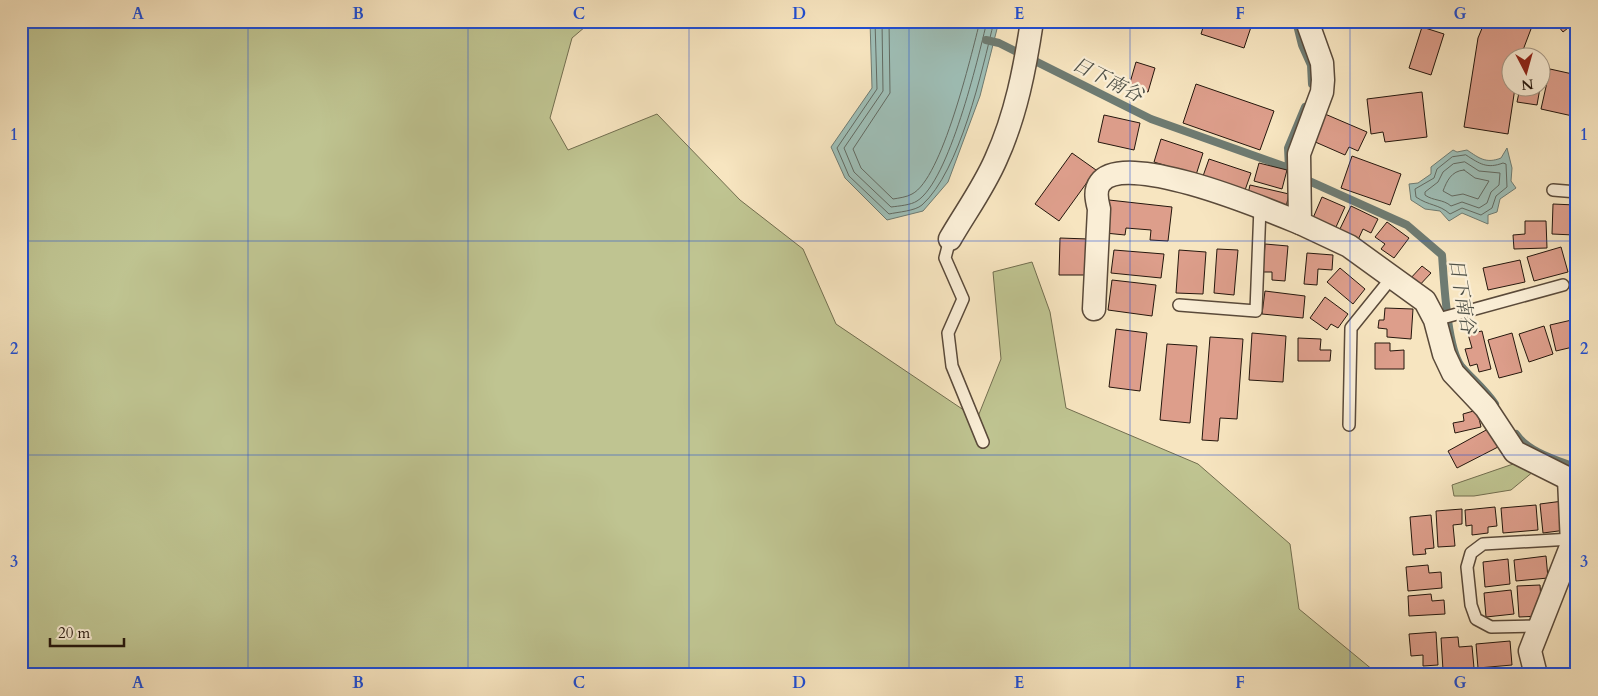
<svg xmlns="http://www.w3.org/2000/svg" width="1598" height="696" font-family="Cardo,'Noto Serif JP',serif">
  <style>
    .green { fill: #bfc491; stroke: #726e4f }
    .water { fill: #9ebeb6; stroke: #6e7b72 }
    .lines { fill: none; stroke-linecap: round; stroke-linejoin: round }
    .shore { stroke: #626a62; stroke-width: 1 }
    .stream { stroke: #6e7b72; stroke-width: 8 }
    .building { fill: #dd9e8b; stroke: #25170d }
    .lane-casing { stroke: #5a4a3a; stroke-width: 14 }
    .street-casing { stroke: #5a4a3a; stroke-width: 25 }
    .lane { stroke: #faeed6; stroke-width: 11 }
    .street { stroke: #faeed6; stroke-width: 22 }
    .grid { fill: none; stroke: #1d4ed8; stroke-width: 1; stroke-opacity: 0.55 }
    .labels { text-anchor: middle; stroke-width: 4.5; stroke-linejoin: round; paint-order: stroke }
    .water-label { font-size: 19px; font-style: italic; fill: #4f5148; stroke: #faeed6 }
    .neatline { fill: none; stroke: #1d4ed8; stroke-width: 2 }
    .grid-label { font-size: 16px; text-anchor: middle; font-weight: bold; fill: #1d4ed8 }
  </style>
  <rect width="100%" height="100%" fill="#f7e5c0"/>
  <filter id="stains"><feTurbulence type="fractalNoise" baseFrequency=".004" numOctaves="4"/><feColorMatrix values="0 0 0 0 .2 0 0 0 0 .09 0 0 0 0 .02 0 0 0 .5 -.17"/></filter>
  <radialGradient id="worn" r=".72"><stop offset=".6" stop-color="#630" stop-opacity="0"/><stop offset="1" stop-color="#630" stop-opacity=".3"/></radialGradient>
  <!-- green -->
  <g class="green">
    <polygon points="21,21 592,21 572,38 550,118 568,150 657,114 740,200 803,249 836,324 977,419 1001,359 993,272 1032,262 1050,312 1066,408 1198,464 1290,544 1299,609 1379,675 21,675"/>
    <polygon points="1516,463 1534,471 1511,490 1474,496 1454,496 1452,485"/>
  </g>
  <!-- water -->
  <g class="water">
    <polygon points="870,21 999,21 980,96 948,182 923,211 887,220 845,178 831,147 872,88"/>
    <path d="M1507,148l5,20 -1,13 5,7 -16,11 -3,13 -9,3v9l-26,-11 -13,8 -9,-10 -15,-2 -14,-9 -2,-16 9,-1 13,-9v-7l22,-17 4,2 10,-2c12,8 19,14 34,8z"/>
  </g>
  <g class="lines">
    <!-- shore -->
    <g class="shore">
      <path d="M875,21l2,68 -40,59 12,28 40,38c9,-2 26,-3 33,-9 38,-34 60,-134 72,-184"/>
      <path d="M882,21l1,70 -39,57 10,24 37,35c8,-1 20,-2 26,-6 32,-20 61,-142 70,-180"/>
      <path d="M889,21l1,72 -37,56 8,19 32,31c6,-1 14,-2 19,-5 30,-15 59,-138 68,-173"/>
      <path d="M1466,155c14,9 21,14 37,8l3,1 1,23 -11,9 -4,12 -11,7 -19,-7 -12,6c-11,-10 -21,-8 -34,-17l-1,-8 19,-11 3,-9 15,-12z"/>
      <path d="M1465,162l14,9 21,2 -1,12 -8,7 -4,11 -8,5 -17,-6 -11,4c-8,-7 -18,-5 -26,-11v-3l13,-10 5,-10 10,-8z"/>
      <path d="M1464,170l11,8 14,3 -11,18 -15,-5 -11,2 -9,-5c4,-10 8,-20 21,-21z"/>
    </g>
    <!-- stream -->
    <g class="stream">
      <polyline points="1296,21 1302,45 1311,65 1312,84"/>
      <polyline points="986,40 999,43 1151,119 1289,168 1288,148 1305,107"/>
      <path d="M1309,181l98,44 35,30c2,25 5,92 19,111 11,13 24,23 34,38"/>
      <path d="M1516,434c12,18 41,26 61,34"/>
    </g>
  </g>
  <!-- building -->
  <g class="building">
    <polygon points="1205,21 1253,21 1244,48 1201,34"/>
    <polygon points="1435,21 1452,21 1450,27"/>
    <polygon points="1485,21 1534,21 1520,58 1510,58 1510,88 1515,88 1508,134 1464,127 1478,38"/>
    <polygon points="1554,21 1573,21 1573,24 1563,32"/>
    <polygon points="1422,27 1444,34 1431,75 1409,68"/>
    <polygon points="1136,62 1155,68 1148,92 1129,86"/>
    <polygon points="1550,69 1577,75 1577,117 1541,109"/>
    <polygon points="1196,84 1274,111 1260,150 1183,123"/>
    <polygon points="1520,88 1540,88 1537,105 1517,102"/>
    <polygon points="1422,92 1427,137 1385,142 1383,132 1371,134 1367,99"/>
    <polygon points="1325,114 1367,132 1358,151 1349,147 1345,155 1313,141"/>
    <polygon points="1104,115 1140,123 1134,150 1098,142"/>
    <polygon points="1161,139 1203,153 1196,175 1154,162"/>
    <polygon points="1072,153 1096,170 1059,221 1035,204"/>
    <polygon points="1352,156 1401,174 1390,205 1341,188"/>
    <polygon points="1209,159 1251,173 1244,193 1202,179"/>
    <polygon points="1259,163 1287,170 1282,189 1254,181"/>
    <polygon points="1250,185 1289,194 1286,207 1247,198"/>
    <polygon points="1322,197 1345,207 1336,227 1313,218"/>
    <polygon points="1109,200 1172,207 1168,241 1150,240 1151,230 1126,228 1125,235 1105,233"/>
    <polygon points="1553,204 1575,205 1574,235 1552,234"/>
    <polygon points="1351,206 1378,219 1371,233 1363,229 1357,242 1338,233"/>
    <polygon points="1525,221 1546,221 1547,248 1514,249 1513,235 1525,234"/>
    <polygon points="1387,222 1409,238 1394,258 1381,249 1385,244 1375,237"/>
    <polygon points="1060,238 1088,239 1087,275 1059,275"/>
    <polygon points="1265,244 1288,246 1285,281 1272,280 1272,272 1263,272"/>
    <polygon points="1561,247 1568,272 1534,281 1527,257"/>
    <polygon points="1217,249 1238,250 1234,295 1214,293"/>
    <polygon points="1114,250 1164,254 1161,278 1111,273"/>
    <polygon points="1179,250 1206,252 1203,294 1176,293"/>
    <polygon points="1307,253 1333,255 1332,270 1318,269 1317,285 1304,284"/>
    <polygon points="1520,260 1525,282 1488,290 1483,268"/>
    <polygon points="1422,266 1431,273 1417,288 1408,281"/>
    <polygon points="1340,268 1365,289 1353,304 1327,282"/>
    <polygon points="1112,280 1156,285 1152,316 1108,310"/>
    <polygon points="1265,291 1305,296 1303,318 1262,314"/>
    <polygon points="1325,297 1348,314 1338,328 1331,324 1327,330 1310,318"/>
    <polygon points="1385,308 1413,309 1411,339 1387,337 1387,329 1378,328 1379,320 1384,320"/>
    <polygon points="1576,319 1577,346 1556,351 1550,325"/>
    <polygon points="1544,326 1553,354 1529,362 1519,334"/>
    <polygon points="1116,329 1147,333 1140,391 1109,387"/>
    <polygon points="1482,331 1491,369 1479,372 1477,364 1470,366 1465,349 1472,348 1468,334"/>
    <polygon points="1252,333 1286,336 1283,382 1249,380"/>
    <polygon points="1512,333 1522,372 1499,378 1488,340"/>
    <polygon points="1210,337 1243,339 1237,419 1220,418 1218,441 1202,440"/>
    <polygon points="1298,338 1321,339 1320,350 1331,350 1330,361 1298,361"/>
    <polygon points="1375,343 1390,343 1390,351 1404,350 1404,369 1375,369"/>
    <polygon points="1167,344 1197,346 1190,423 1160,420"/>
    <polygon points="1477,410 1481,427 1455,433 1453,423 1464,421 1463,414"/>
    <polygon points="1488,429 1498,447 1457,468 1448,451"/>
    <polygon points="1563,501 1566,530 1543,533 1540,504"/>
    <polygon points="1536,505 1538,530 1503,533 1501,508"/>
    <polygon points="1495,507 1497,526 1488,527 1488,533 1472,535 1472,525 1466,526 1465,510"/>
    <polygon points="1462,509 1462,524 1453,525 1455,546 1438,547 1436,511"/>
    <polygon points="1431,515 1434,548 1425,549 1426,554 1413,555 1410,517"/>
    <polygon points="1546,556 1548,578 1516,581 1514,560"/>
    <polygon points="1508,559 1510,584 1485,587 1483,562"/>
    <polygon points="1428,565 1429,573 1441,572 1442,588 1408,591 1406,567"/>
    <polygon points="1540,585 1542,616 1519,617 1517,586"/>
    <polygon points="1511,590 1514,614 1486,617 1484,593"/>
    <polygon points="1431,594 1432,601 1444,600 1445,614 1409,616 1408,596"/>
    <polygon points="1436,632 1438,665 1423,666 1423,655 1411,656 1409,634"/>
    <polygon points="1458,637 1459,647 1472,646 1474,668 1443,670 1441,638"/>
    <polygon points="1510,641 1512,665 1478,668 1476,644"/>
  </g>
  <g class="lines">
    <defs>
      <g id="lane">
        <polyline points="1553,190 1577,192"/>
        <polyline points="950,239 945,258 963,299 948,333 952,366 983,442"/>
        <polyline points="1179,305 1256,311 1260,207"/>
        <polyline points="1435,320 1563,285"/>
        <polyline points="1349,425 1351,328 1393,276"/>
        <polyline points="1540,626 1491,627 1476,619 1471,605 1467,567 1471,553 1483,544 1572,539"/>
      </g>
      <g id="street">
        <polyline points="1307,21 1322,63 1323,80 1322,92 1299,154 1300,223 1349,246 1425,301 1435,320 1444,354 1453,373 1486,408 1515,452 1569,479 1577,479"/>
        <path d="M950,239c15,-26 34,-52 46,-80 20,-44 29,-91 36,-138"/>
        <path d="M1094,309l5,-100c-2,-8 -5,-18 1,-26 24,-34 168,27 200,40"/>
        <polyline points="1536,675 1530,651 1572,544 1569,479"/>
      </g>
    </defs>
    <!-- lane casing -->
    <use href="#lane" class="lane-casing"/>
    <!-- street casing -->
    <use href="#street" class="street-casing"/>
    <!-- lane -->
    <use href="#lane" class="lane"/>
    <!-- street -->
    <use href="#street" class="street"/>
  </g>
  <!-- grid -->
  <path class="grid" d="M248,21v654M468,21v654M689,21v654M909,21v654M1130,21v654M1350,21v654M21,241h1556M21,455h1556"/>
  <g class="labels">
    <!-- water labels -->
    <g class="water-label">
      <text transform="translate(1108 79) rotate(27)" y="7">日下南谷</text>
      <text transform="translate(1463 296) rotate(80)" y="7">日下南谷</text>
    </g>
  </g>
  <!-- margin -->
  <rect width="1598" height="696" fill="none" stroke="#f7e5c0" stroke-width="55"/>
  <!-- north arrow -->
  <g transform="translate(1526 72) rotate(174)"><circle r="24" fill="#faeed6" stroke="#a59886"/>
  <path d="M0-4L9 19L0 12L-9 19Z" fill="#8f2418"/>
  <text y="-8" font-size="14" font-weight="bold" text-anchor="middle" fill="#25170d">N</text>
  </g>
  <!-- scale -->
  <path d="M50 638v8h74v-8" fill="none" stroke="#25170d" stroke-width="2.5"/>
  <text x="58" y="638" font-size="15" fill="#25170d" stroke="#faeed6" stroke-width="4" paint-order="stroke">20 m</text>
  <rect x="28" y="28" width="1542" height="640" class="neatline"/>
  <g class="grid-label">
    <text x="138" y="19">A</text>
    <text x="358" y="19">B</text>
    <text x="579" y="19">C</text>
    <text x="799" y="19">D</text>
    <text x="1019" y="19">E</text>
    <text x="1240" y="19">F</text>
    <text x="1460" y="19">G</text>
    <text x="14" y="140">1</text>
    <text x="1584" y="140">1</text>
    <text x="14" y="354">2</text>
    <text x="1584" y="354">2</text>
    <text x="14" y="567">3</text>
    <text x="1584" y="567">3</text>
    <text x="138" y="688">A</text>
    <text x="358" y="688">B</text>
    <text x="579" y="688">C</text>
    <text x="799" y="688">D</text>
    <text x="1019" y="688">E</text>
    <text x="1240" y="688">F</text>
    <text x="1460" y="688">G</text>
  </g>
  <rect width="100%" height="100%" filter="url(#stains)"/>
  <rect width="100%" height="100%" fill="url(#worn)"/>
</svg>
